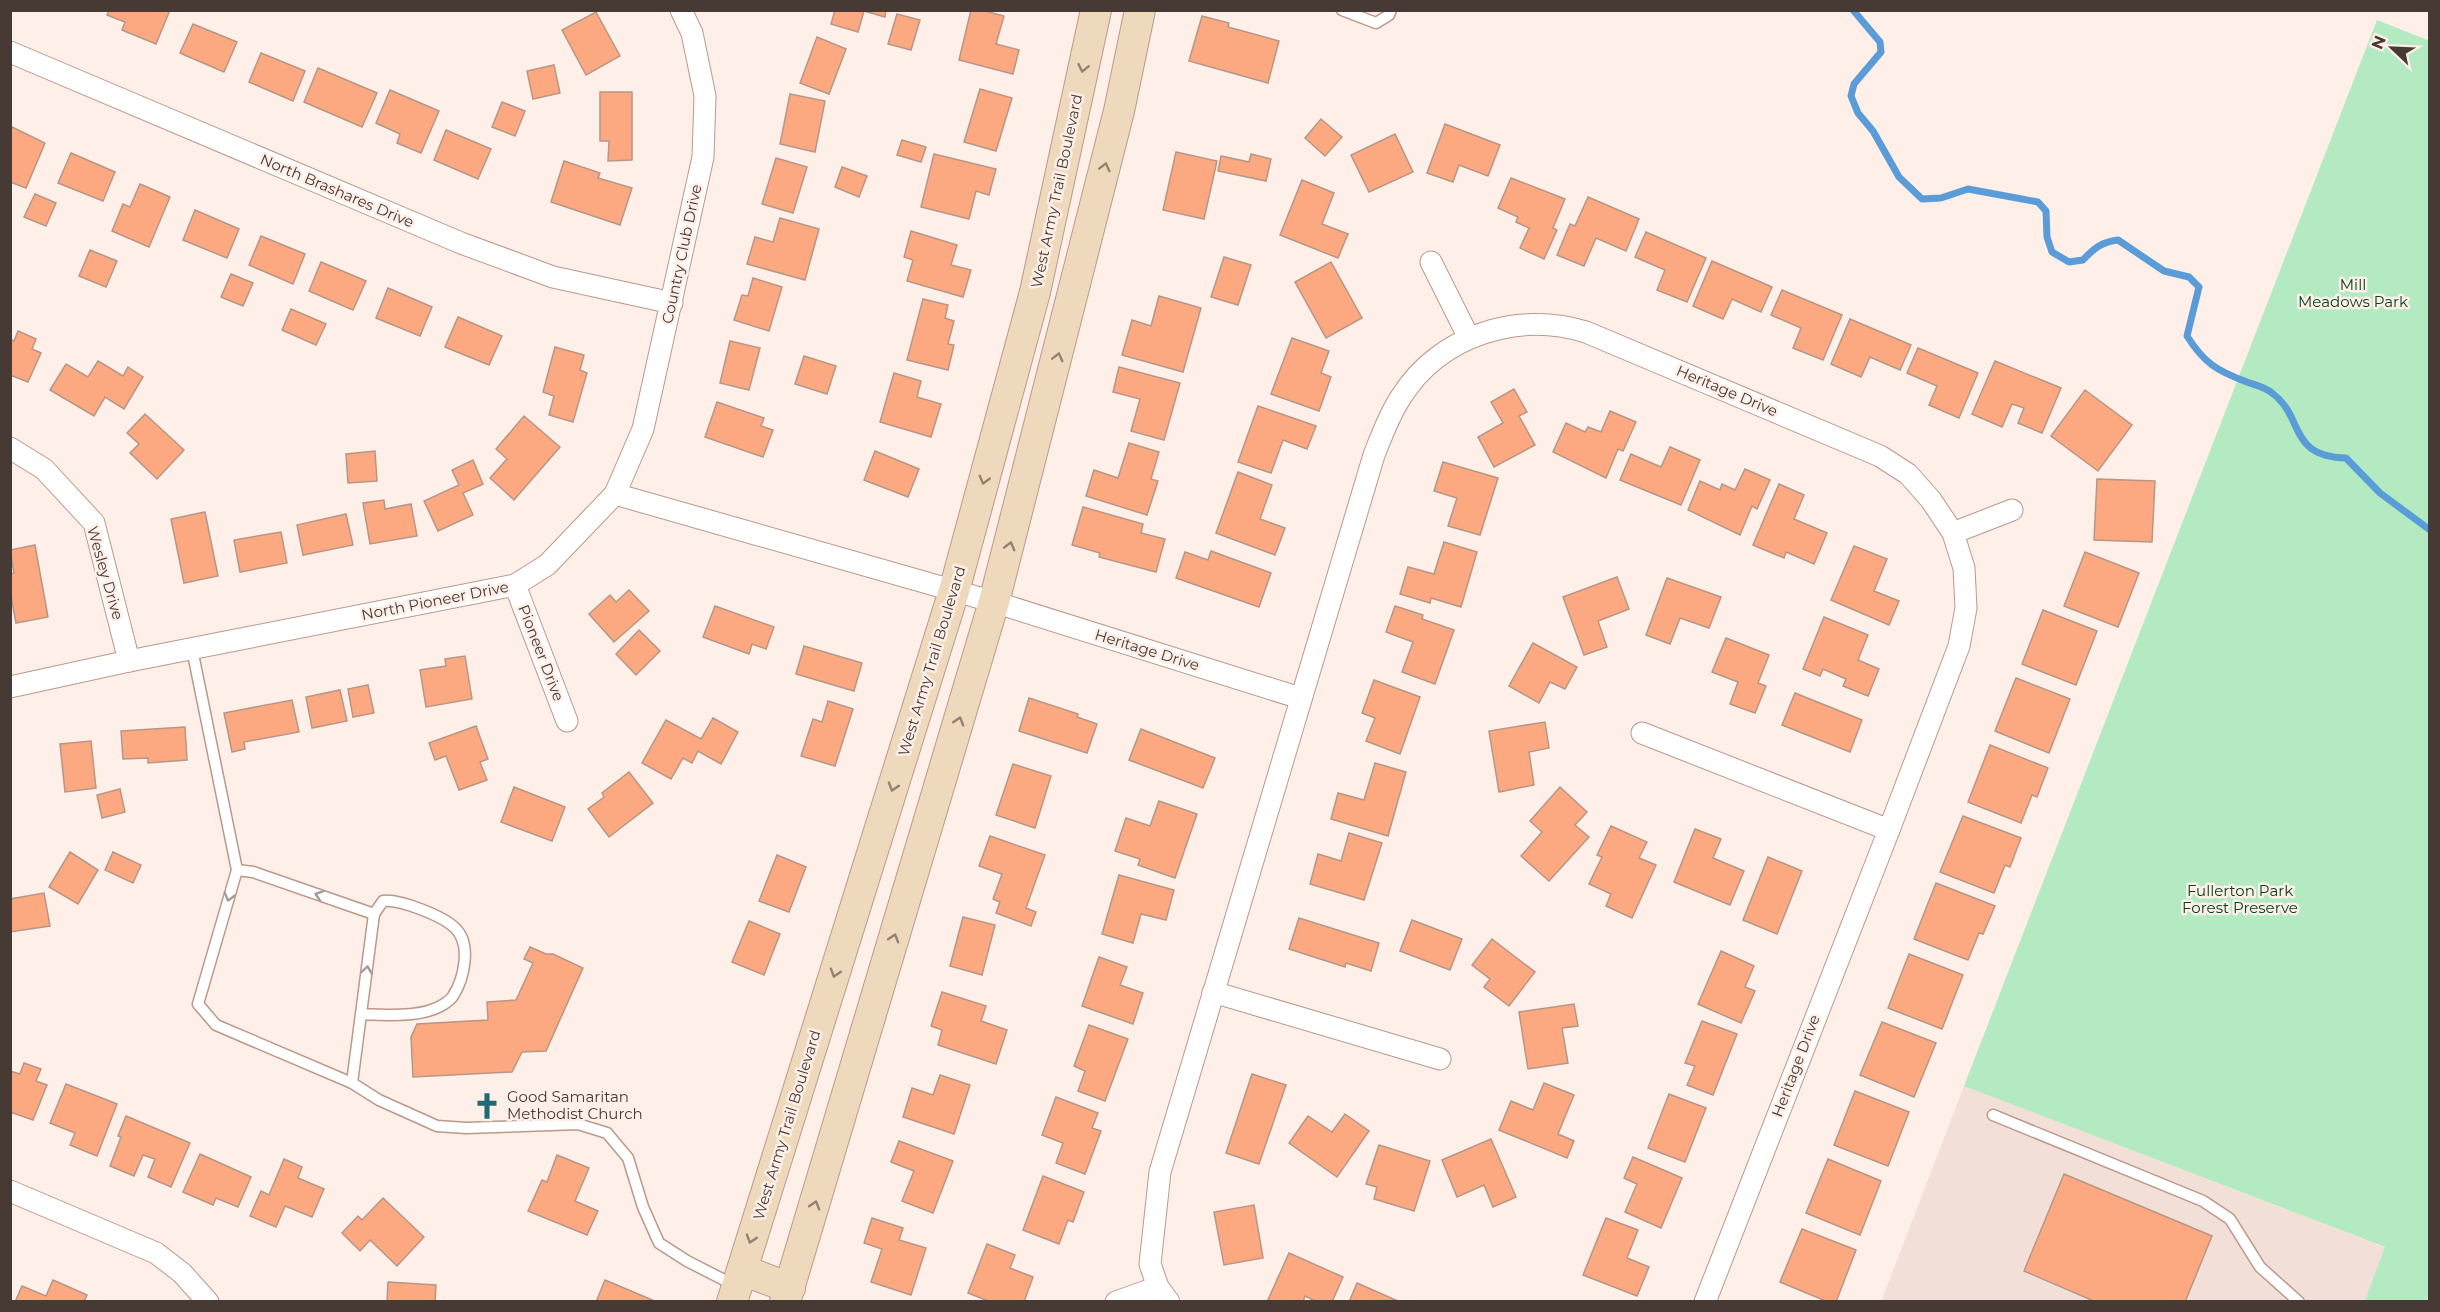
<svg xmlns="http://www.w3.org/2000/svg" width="2440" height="1312" font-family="Montserrat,sans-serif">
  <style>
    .built { fill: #f2e0d8 }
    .green { fill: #b3eac1 }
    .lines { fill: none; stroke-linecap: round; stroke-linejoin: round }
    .stream { stroke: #5a9cd8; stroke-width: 7 }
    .building { fill: #fca981; stroke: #b79686; stroke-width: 1.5 }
    .service-casing { stroke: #bb9989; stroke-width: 13 }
    .minor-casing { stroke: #bb9989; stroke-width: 23 }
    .secondary-casing { stroke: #bb9989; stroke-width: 32 }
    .service { stroke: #fff; stroke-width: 10 }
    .minor { stroke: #fff; stroke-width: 21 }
    .secondary { stroke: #efd9bd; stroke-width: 30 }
    .oneway { stroke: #938171 }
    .oneway2 { stroke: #a39c99 }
    .labels { text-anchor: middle; stroke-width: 5; stroke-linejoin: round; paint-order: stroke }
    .street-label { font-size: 15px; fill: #473933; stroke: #feefe8 }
    .park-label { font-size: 15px; fill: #02421f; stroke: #feefe8 }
    .poi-label { font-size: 15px; fill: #473933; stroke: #feefe8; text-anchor: start }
  </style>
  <rect width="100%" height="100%" fill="#feefe8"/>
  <!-- built -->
  <polygon class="built" points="1964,1086 2386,1248 2365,1301 1881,1302"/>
  <!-- green -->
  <polygon class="green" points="2377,20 2430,41 2429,1302 2365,1301 2385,1247 1964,1086"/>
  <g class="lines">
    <!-- stream -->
    <path class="stream" d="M1853,10l27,32 1,10 -27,32 -3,12 7,17 15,18 26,46 23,22 19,-1 27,-9 70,13 8,9 1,26 5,15 17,10 14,-2c11,-12 19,-18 35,-20l46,31 25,6 10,10 -12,49c17,27 30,35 60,46 8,3 18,5 25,11 33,24 15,63 74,65l34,35 50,37"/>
  </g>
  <!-- building -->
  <g class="building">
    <polygon points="109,10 170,10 156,44 122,30 125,22 107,15"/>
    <polygon points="835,10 886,10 885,17 864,11 858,32 831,24"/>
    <polygon points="971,10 981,10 1004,16 996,44 1019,50 1013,74 959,60"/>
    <polygon points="596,12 620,56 586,75 562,30"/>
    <polygon points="897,14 920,20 911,50 888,44"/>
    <polygon points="1202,16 1229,23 1228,27 1279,41 1268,83 1189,61"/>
    <polygon points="193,24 237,42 224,72 180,53"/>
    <polygon points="817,37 846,49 829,94 800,83"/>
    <polygon points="261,53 305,71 293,101 249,82"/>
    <polygon points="554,65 560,93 533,99 527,71"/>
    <polygon points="318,68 377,93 362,127 304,102"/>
    <polygon points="980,89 1012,98 996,151 964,142"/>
    <polygon points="390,90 439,111 421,153 397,143 400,134 376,123"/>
    <polygon points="600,92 632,92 632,160 608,161 609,141 600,141"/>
    <polygon points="790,94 825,101 815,152 780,144"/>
    <polygon points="502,102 525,111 515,136 492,127"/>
    <polygon points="1321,119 1342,137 1325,156 1305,138"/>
    <polygon points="1445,124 1500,145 1488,176 1459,165 1453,182 1427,173"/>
    <polygon points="10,126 45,143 26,188 10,182"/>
    <polygon points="446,130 491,149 478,179 434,160"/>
    <polygon points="1395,134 1413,172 1369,192 1351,155"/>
    <polygon points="902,140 926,147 921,162 897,155"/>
    <polygon points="1176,152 1217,161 1204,219 1163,210"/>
    <polygon points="71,153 115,172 103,201 58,183"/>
    <polygon points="934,154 996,169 989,195 976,191 969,219 921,207"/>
    <polygon points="1251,154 1271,159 1266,181 1218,171 1221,156 1249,162"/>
    <polygon points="776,158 807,167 793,213 762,204"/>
    <polygon points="564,161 600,173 598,178 632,188 620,225 551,202"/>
    <polygon points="842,167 867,176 859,197 835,187"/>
    <polygon points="1511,178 1565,199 1553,228 1557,230 1544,259 1520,248 1529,228 1516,222 1518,217 1498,208"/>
    <polygon points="1302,180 1334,193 1322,224 1348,234 1338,258 1280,235"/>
    <polygon points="140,184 170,197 149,247 112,231 123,204 130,207"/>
    <polygon points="35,194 56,203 46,226 24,217"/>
    <polygon points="1588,197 1639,219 1626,251 1596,238 1584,266 1557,255 1570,224 1575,226"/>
    <polygon points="195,210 239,229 227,258 183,240"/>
    <polygon points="780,218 819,229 805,280 747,264 755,237 773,242"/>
    <polygon points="911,231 957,245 951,265 971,270 963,297 907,281 913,260 904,257"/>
    <polygon points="1646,232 1706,258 1687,302 1657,290 1665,270 1635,257"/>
    <polygon points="261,236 305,254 293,284 249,265"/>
    <polygon points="90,250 117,261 106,287 79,276"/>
    <polygon points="1224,257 1251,265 1238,305 1211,297"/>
    <polygon points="1712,261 1772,287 1761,312 1732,299 1723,319 1693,306"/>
    <polygon points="321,262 366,281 353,310 309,291"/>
    <polygon points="1331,262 1362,318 1326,338 1295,282"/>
    <polygon points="231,274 253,283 243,306 221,297"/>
    <polygon points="753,278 782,287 769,331 734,320 742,295 748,296"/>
    <polygon points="388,288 432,307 420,336 376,318"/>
    <polygon points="1782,290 1842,315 1823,360 1793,348 1801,328 1771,315"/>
    <polygon points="1159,296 1201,308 1183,372 1122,355 1132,320 1151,326"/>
    <polygon points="923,299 948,305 945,318 954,321 948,344 954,345 948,370 907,360"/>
    <polygon points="291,309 326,324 316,345 282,330"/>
    <polygon points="458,317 502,336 489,365 445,347"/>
    <polygon points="1850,319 1911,345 1900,370 1870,357 1861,377 1831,364"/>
    <polygon points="18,331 36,339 32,349 41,353 28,382 10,375 10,339 14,341"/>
    <polygon points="1292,338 1329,351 1321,373 1331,377 1319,411 1271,394"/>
    <polygon points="730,341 760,348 749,390 720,383"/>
    <polygon points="555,347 584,355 580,370 587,373 573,422 549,415 554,396 543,392"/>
    <polygon points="1918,348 1978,373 1959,418 1929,405 1937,386 1907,373"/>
    <polygon points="804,356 836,366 827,394 795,384"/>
    <polygon points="98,361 123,376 128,367 143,377 124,409 105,397 94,416 50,390 66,364 88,377"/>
    <polygon points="1995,361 2061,388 2042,433 2018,423 2024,408 2012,404 2002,427 1972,414"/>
    <polygon points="1119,367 1180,383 1164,440 1131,431 1140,399 1113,392"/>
    <polygon points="894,373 921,381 917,397 941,404 931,437 880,422"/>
    <polygon points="1514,389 1527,412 1519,416 1535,445 1494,467 1478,437 1503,423 1491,402"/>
    <polygon points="2085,390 2132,425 2098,471 2051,436"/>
    <polygon points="717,402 764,418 761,426 773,430 763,457 705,437"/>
    <polygon points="1258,406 1316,426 1307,449 1283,440 1271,473 1238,462"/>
    <polygon points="1610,411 1636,422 1623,451 1618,449 1606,478 1553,452 1566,423 1585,432 1588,427 1601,432"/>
    <polygon points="145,414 184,450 157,479 130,453 139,444 127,433"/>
    <polygon points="524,416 560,447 514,500 490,478 507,459 496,449"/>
    <polygon points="1129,443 1159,452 1151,479 1158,481 1147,515 1086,496 1094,470 1118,478"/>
    <polygon points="1670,447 1700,460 1681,505 1620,480 1631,454 1661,467"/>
    <polygon points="375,451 377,481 348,483 346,454"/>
    <polygon points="875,451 919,469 908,497 864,480"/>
    <polygon points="473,460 483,484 463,493 473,515 438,531 424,501 459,485 452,470"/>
    <polygon points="1443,462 1498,478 1480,535 1448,526 1457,498 1434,491"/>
    <polygon points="1745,469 1770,480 1757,509 1752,506 1740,535 1688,510 1700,481 1720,490 1722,484 1735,490"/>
    <polygon points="1238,472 1272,485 1260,519 1285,528 1275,555 1216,533"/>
    <polygon points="2097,479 2155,481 2152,542 2094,540"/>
    <polygon points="1779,484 1804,495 1794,519 1827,533 1814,564 1786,552 1784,558 1753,545"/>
    <polygon points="384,500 385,509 411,504 417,536 370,544 363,503"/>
    <polygon points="1083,507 1143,524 1141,533 1165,539 1156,572 1099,557 1100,553 1072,545"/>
    <polygon points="205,512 218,576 184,583 171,519"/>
    <polygon points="346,514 353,545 303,555 297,525"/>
    <polygon points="281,532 287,563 240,572 234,540"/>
    <polygon points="1444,542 1477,552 1461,607 1431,598 1430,603 1400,594 1408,567 1434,574"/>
    <polygon points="35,545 48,617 16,623 10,591 10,574 14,573 10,550"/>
    <polygon points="1854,546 1887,559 1874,591 1899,601 1889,625 1831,600"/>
    <polygon points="1211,551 1271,573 1259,607 1176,578 1185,552 1208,560"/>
    <polygon points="2085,552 2139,573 2118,627 2064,606"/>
    <polygon points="1617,577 1629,609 1598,621 1607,647 1584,655 1563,597"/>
    <polygon points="1667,578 1721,597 1709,628 1680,618 1670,644 1646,635"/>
    <polygon points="629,590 649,611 614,642 589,614 610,595 616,602"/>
    <polygon points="715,606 774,627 766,649 752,644 749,654 703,637"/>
    <polygon points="1395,606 1423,615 1422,619 1454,630 1435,684 1402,672 1413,642 1386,632"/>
    <polygon points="2043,610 2097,631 2076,685 2022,664"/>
    <polygon points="1824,617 1868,635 1858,660 1879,669 1868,696 1843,686 1846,679 1823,669 1820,676 1803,669"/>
    <polygon points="639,630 660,651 636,675 616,654"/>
    <polygon points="1726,638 1769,655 1758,683 1766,686 1755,713 1730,704 1738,682 1712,672"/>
    <polygon points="1533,643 1577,667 1565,689 1550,682 1539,703 1509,686"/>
    <polygon points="804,646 862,663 854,691 796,674"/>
    <polygon points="465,656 472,699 426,707 420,670 446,666 445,659"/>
    <polygon points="2016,678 2070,699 2049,753 1995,731"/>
    <polygon points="1374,680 1420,697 1400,754 1366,741 1375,718 1362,713"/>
    <polygon points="368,685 374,713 353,717 348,689"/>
    <polygon points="340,690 347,721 312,728 306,697"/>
    <polygon points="1795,693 1862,720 1850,752 1782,725"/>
    <polygon points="1029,698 1078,714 1077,717 1097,724 1087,753 1019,731"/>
    <polygon points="292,700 299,732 244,742 245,749 232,752 224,713"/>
    <polygon points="828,701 853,709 835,766 801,756 813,719 822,722"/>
    <polygon points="713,718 738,732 721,764 698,751 692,763 683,758 671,779 642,763 666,720 701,739"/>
    <polygon points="1545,722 1549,748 1529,752 1534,785 1499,792 1489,731"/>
    <polygon points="476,726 488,759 480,762 487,780 459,790 446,756 435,760 429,743"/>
    <polygon points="185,727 187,760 148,763 148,758 123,759 121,731"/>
    <polygon points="1141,729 1215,758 1203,788 1129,760"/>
    <polygon points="91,741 96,788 65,792 60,744"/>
    <polygon points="1990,745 2048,768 2037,797 2032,795 2021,823 1968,802"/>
    <polygon points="1375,763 1406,772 1388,836 1331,819 1338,793 1364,800"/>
    <polygon points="1013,764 1051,776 1035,828 996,815"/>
    <polygon points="629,772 653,803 609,837 588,809 604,797 602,793"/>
    <polygon points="514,787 565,807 552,841 501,822"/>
    <polygon points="1560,787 1587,812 1575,825 1589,837 1549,881 1521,856 1542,832 1530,821"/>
    <polygon points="120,789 125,812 102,818 97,795"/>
    <polygon points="1159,801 1197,814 1175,878 1138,865 1140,859 1115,851 1126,818 1150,826"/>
    <polygon points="1963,816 2021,838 2010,867 2005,865 1994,893 1940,872"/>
    <polygon points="1611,826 1647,842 1639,858 1656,865 1632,918 1606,906 1611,894 1589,884 1602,857 1597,855"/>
    <polygon points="1695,829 1721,839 1713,858 1744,871 1730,905 1674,882"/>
    <polygon points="1349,833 1382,843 1364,900 1310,884 1318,854 1341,861"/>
    <polygon points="990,836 1045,855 1026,908 1036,912 1031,926 996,913 1000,902 993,899 1002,874 979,866"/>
    <polygon points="70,852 98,870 78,904 49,887"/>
    <polygon points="113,852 141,865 133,883 105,870"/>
    <polygon points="777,855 806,867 789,912 759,901"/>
    <polygon points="1768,857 1802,871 1777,934 1743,920"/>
    <polygon points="1119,875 1174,890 1166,920 1141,914 1133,943 1102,934"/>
    <polygon points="1936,883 1995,906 1983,934 1979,933 1968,960 1914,939"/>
    <polygon points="44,893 50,926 10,932 10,899"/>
    <polygon points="963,917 995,925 982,975 950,966"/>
    <polygon points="1299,918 1379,943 1371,971 1346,963 1345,967 1289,949"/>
    <polygon points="1412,920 1462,939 1450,970 1400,951"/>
    <polygon points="749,921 780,934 764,975 732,962"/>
    <polygon points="1492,939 1535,972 1509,1006 1484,987 1490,979 1472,965"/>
    <polygon points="530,947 546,954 553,954 583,968 546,1051 522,1052 512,1072 413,1077 411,1037 417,1024 488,1020 487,1002 516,1000 533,963 524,959"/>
    <polygon points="1721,951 1754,966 1745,987 1755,991 1741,1023 1698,1004"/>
    <polygon points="1909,954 1963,975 1942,1029 1888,1008"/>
    <polygon points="1099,957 1127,967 1120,985 1143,993 1133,1024 1082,1006"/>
    <polygon points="942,992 986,1006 981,1021 1007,1030 996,1064 938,1045 942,1030 931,1026"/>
    <polygon points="1574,1004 1578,1026 1562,1028 1568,1063 1528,1069 1519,1012"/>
    <polygon points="1702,1021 1737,1034 1713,1095 1687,1085 1695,1066 1685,1063"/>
    <polygon points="1882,1022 1936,1043 1914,1097 1860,1075"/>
    <polygon points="1089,1025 1128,1039 1105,1101 1078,1091 1085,1071 1074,1066"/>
    <polygon points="24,1063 41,1069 36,1081 47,1085 33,1120 10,1112 10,1071 20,1074"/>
    <polygon points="1252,1074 1286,1085 1259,1164 1226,1153"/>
    <polygon points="940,1075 970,1085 954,1134 903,1117 912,1088 933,1095"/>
    <polygon points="1544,1083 1574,1095 1558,1134 1574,1141 1567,1158 1499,1130 1511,1101 1533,1110"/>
    <polygon points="66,1084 117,1104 97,1156 70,1145 75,1133 50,1123"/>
    <polygon points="1855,1091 1909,1112 1888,1166 1834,1145"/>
    <polygon points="1669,1094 1706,1108 1685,1162 1648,1148"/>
    <polygon points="1056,1097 1098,1113 1092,1128 1101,1131 1085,1174 1056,1163 1063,1143 1042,1135"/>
    <polygon points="1345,1114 1369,1131 1337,1177 1289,1143 1308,1116 1332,1132"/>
    <polygon points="126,1116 190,1143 171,1187 148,1177 155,1159 143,1155 134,1176 110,1166 121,1137 118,1136"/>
    <polygon points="1491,1139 1516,1197 1493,1207 1484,1185 1457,1197 1442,1160"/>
    <polygon points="899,1141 953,1161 933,1213 902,1201 914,1171 891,1162"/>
    <polygon points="1379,1145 1430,1161 1414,1211 1374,1199 1377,1187 1366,1184"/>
    <polygon points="200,1154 251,1177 238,1207 216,1198 213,1205 183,1192"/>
    <polygon points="557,1155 589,1168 575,1201 598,1211 587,1235 528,1211 542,1180 547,1182"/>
    <polygon points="1633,1157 1682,1178 1661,1228 1625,1212 1637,1184 1624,1178"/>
    <polygon points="284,1159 302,1167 298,1178 324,1189 312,1217 285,1206 276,1227 250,1216 261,1191 269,1195"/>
    <polygon points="1828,1159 1881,1181 1860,1235 1806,1213"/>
    <polygon points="2064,1174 2212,1236 2185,1302 2096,1302 2024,1271"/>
    <polygon points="1043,1176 1084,1192 1073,1222 1068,1220 1059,1244 1023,1230"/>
    <polygon points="383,1198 424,1237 397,1266 370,1240 360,1251 342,1233 358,1216 362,1220"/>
    <polygon points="1254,1205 1263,1258 1224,1265 1214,1212"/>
    <polygon points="872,1218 903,1228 899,1240 926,1248 911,1295 871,1282 882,1249 864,1243"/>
    <polygon points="1606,1218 1638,1230 1627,1258 1649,1267 1637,1296 1583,1275"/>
    <polygon points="1802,1229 1856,1250 1836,1302 1828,1302 1780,1282"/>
    <polygon points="987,1244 1015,1255 1010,1268 1033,1277 1024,1302 991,1302 968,1293"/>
    <polygon points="1289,1253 1343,1277 1332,1302 1317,1302 1305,1296 1303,1302 1267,1302"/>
    <polygon points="53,1280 87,1295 84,1302 15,1302 22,1286 46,1296"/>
    <polygon points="605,1280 657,1302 596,1302"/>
    <polygon points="388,1282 436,1285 435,1302 387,1302"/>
    <polygon points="1357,1283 1400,1302 1349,1302"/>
  </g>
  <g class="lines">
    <defs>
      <g id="service">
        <polyline points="1342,10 1376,23 1389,15 1391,10"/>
        <polyline points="192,649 237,870 198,1004 216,1025 352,1083 379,1100 437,1126 466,1128 578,1124 607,1133 628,1158 643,1207 659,1243 687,1261 734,1285"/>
        <polyline points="237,870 253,872 374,914"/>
        <path d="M352,1083l22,-169 9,-13c17,-2 60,15 72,27 17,16 9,51 -2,68 -3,5 -13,11 -19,13 -19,8 -52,6 -73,5"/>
        <polyline points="1993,1115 2203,1201 2230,1219 2260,1267 2299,1302"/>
      </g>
      <g id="minor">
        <polyline points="10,52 461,243 553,277 672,303"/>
        <polyline points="1431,262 1469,338"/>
        <polyline points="10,448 44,469 94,523 129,661"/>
        <polyline points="615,494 643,429 703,157 705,96 692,33 681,10"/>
        <polyline points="1953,533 2012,510"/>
        <polyline points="515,585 567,721"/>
        <polyline points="10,687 129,661 515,585 547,565 615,494 994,602 1300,698"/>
        <polyline points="1642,733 1889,830"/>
        <polyline points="1213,992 1440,1059"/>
        <polyline points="10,1191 156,1253 182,1273 208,1302"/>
        <polyline points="1116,1302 1158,1287"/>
        <path d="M1169,1302l-11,-15 -8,-23 10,-92 214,-717c8,-20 15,-40 27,-58 39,-62 117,-86 185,-65l294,124 28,18 23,26 22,33 11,35 2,40 -7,38 -70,184 -184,472"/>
      </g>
      <g id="secondary">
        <polyline points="742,1270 790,1288"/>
        <polyline points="732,1302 954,591 1035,292 1096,10"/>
        <polyline points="785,1302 994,602 1119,111 1140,10"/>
      </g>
    </defs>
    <!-- service casing -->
    <use href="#service" class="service-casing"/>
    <!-- minor casing -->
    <use href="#minor" class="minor-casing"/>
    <!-- secondary casing -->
    <use href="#secondary" class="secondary-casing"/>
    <!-- service -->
    <use href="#service" class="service"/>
    <!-- minor -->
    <use href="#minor" class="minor"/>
    <!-- secondary -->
    <use href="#secondary" class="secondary"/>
  </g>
  <!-- one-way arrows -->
  <defs><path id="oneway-chevron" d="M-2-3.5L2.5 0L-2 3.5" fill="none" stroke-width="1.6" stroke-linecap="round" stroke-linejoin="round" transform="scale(1.5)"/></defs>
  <g class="oneway">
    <use href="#oneway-chevron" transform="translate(1083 68) rotate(102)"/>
    <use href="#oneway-chevron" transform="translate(1105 167) rotate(-76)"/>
    <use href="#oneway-chevron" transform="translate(1058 357) rotate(-76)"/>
    <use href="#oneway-chevron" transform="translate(984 480) rotate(105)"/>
    <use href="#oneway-chevron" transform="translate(1010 546) rotate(-75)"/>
    <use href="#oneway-chevron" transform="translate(959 721) rotate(-73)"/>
    <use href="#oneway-chevron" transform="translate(893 787) rotate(107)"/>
    <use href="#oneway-chevron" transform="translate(894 938) rotate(-73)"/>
    <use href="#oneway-chevron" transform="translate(835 973) rotate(107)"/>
    <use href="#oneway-chevron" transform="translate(815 1205) rotate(-73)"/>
    <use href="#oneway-chevron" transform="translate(751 1239) rotate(107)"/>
  </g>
  <g class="oneway2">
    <use href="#oneway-chevron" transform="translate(319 895) rotate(-161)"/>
    <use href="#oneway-chevron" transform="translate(229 897) rotate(106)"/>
    <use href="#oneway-chevron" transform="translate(367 970) rotate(-82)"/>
  </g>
  <!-- icons -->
  <defs>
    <symbol id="church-bare" viewBox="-9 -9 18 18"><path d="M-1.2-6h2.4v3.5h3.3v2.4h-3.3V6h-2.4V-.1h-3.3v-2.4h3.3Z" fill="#226977" stroke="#feefe8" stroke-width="2.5" paint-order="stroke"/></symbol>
  </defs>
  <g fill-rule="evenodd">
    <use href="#church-bare" x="468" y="1087" width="38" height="38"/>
  </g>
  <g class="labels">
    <!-- street labels -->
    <g class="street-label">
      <text transform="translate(337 191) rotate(23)" y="5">North Brashares Drive</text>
      <text transform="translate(1057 191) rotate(-78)" y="5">West Army Trail Boulevard</text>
      <text transform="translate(682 254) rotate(-78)" y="5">Country Club Drive</text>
      <text transform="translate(1727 391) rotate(23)" y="5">Heritage Drive</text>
      <text transform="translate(105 573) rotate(74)" y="5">Wesley Drive</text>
      <text transform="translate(435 601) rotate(-11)" y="5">North Pioneer Drive</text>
      <text transform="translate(1147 650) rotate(17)" y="5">Heritage Drive</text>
      <text transform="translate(541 653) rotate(69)" y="5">Pioneer Drive</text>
      <text transform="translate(932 661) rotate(-73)" y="5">West Army Trail Boulevard</text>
      <text transform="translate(1796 1066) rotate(-69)" y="5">Heritage Drive</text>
      <text transform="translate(787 1125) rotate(-73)" y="5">West Army Trail Boulevard</text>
    </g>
    <!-- park labels -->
    <g class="park-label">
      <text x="2353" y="290">Mill<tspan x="2353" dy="17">Meadows Park</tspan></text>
      <text x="2240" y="896">Fullerton Park<tspan x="2240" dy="17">Forest Preserve</tspan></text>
    </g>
    <!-- poi labels -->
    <g class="poi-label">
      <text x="507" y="1102">Good Samaritan<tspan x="507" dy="17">Methodist Church</tspan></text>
    </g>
  </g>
  <!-- border -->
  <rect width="2440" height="1312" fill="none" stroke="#473933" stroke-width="24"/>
  <!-- north arrow -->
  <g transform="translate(2392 48) rotate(293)" stroke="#feefe8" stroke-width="4.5" paint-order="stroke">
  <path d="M0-4.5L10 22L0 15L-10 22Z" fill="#473933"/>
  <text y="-9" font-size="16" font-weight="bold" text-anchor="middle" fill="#473933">N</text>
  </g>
</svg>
